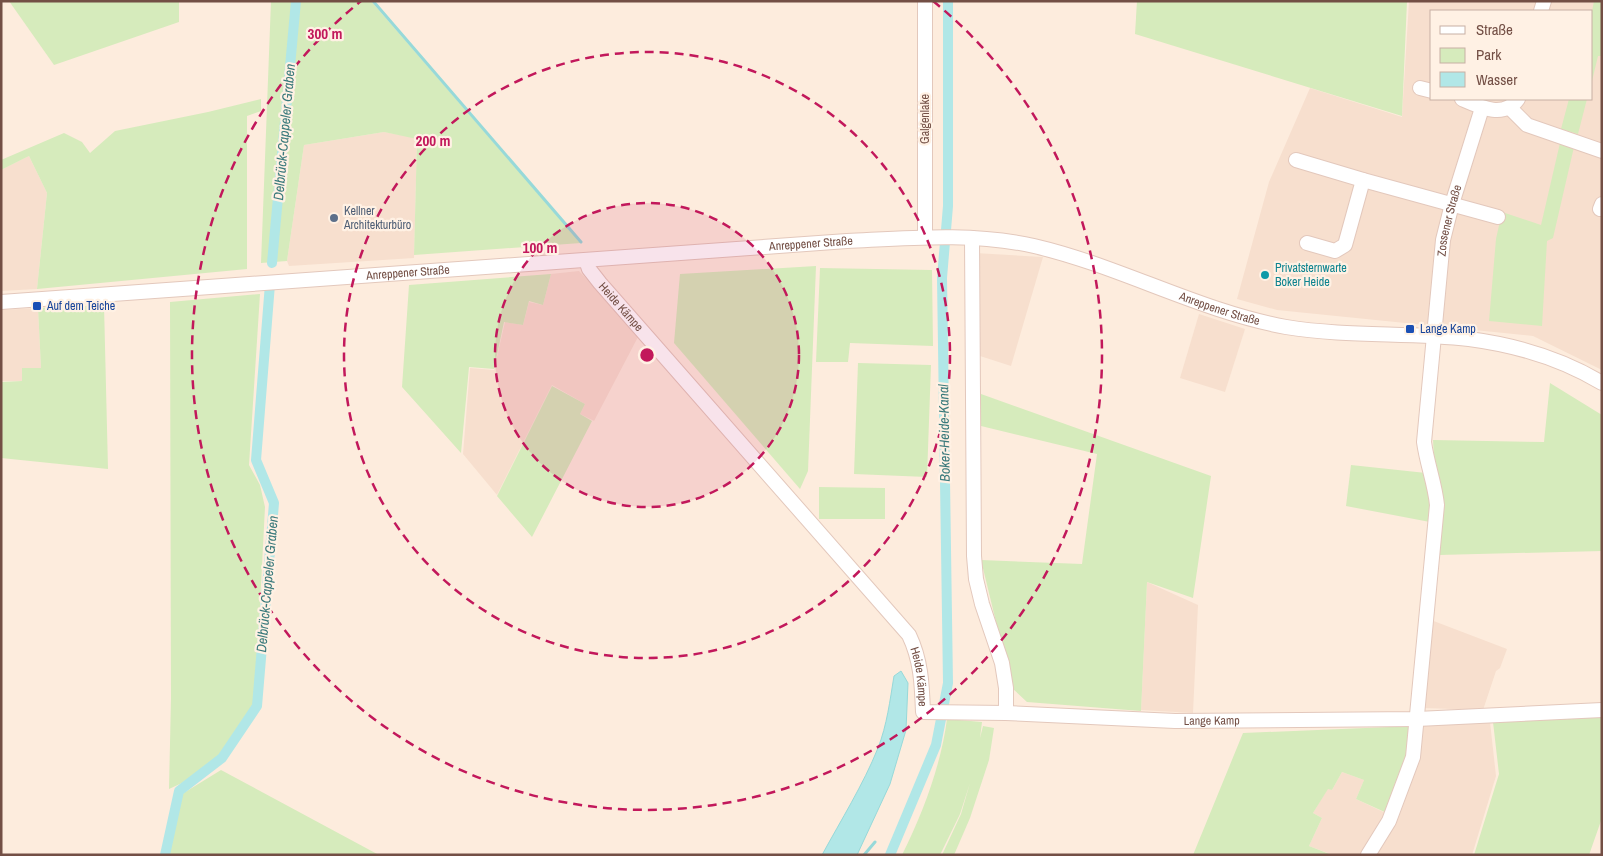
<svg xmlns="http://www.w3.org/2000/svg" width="1603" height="856" font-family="'Archivo Narrow',sans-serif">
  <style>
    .residential { fill: #f7dfce; fill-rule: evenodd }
    .green { fill: #d6ebbc }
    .water { fill: #b1e7e7; stroke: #97d9d9 }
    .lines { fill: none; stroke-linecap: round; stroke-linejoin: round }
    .stream { stroke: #97d9d9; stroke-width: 3 }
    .canal { stroke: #b1e7e7; stroke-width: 10 }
    .minor-casing { stroke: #e3c8bc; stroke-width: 16 }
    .minor { stroke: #fff; stroke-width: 14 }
    .ring { fill: none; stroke: #c2185b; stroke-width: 2.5; stroke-dasharray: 9 6 }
    .service-dot { fill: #5c6f8a; stroke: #fff1e4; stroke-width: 2 }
    .culture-dot { fill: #0f9aa8; stroke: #fff1e4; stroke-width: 2 }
    .transit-dot { fill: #1a4fb4; stroke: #fff1e4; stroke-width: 2 }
    .labels { text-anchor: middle; stroke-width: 4.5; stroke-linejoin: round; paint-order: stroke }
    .street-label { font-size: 12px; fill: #734f45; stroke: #fff1e4 }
    .service-label { font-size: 12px; fill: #4e5e75; stroke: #fff1e4; text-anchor: start }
    .culture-label { font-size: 12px; fill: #0d838f; stroke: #fff1e4; text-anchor: start }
    .transit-label { font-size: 12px; fill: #164399; stroke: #fff1e4; text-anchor: start }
    .water-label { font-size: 14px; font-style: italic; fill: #39797b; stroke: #fff1e4 }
    .centre { fill: #c2185b; stroke: #fff1e4; stroke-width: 2.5 }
    .ring-label { font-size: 15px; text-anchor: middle; font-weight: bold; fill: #c2185b; stroke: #fff1e4; stroke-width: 4.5; stroke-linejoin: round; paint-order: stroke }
  </style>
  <rect width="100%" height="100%" fill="#fdecdd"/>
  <!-- residential -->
  <g class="residential">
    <path d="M1409,1h193v369l-69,-34 -256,-26 -40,-11 32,-117 41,-94 92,29zM1432,11h160v88h-160z"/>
    <polygon points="384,132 417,138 414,258 289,266 287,261 304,145"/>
    <polygon points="29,156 47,193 37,289 1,291 1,170"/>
    <polygon points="975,253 1043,257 1011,366 980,356"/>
    <polygon points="579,271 639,335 594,421 580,414 585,404 552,385 497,495 463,454 470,368 494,370 505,322 523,325 529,302 543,305 551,274"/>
    <polygon points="38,308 41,368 22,368 22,381 1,381 1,310"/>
    <polygon points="1199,314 1245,329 1225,392 1180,378"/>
    <polygon points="1147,582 1198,605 1193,713 1141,710"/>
    <polygon points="1431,620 1507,649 1500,668 1496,671 1483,710 1423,708"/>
    <polygon points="1490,722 1496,776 1472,855 1333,855 1309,846 1322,818 1313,813 1328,788 1332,790 1342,772 1364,780 1356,799 1394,817 1417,755 1424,725"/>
  </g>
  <!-- green -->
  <g class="green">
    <polygon points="9,1 179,1 179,22 54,65"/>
    <polygon points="271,1 371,1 581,243 414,255 417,139 384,132 304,145 287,261 261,263"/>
    <polygon points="1137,1 1407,1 1402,116 1135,34"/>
    <polygon points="1594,1 1602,1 1602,56 1598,56 1592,81 1592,11"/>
    <polygon points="261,99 261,111 247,116 247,269 37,289 47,193 29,156 1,170 1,160 64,133 82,142 90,153 115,131 208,112"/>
    <polygon points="1569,99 1587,99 1578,134 1561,129"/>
    <polygon points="1560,143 1574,147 1553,238 1547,241 1542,326 1489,321 1496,239 1502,212 1541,225"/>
    <polygon points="816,266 808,471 800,489 674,343 680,274"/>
    <polygon points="820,268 932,270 933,346 850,343 848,362 816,362"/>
    <polygon points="551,274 543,305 529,301 523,325 504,322 494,369 469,367 461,453 402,387 409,285"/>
    <polygon points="260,294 249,465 260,485 265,507 255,703 235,736 217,758 182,783 169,789 171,698 170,302"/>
    <polygon points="104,305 108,469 1,458 1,382 22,381 22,368 41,368 38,308"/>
    <polygon points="858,363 931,365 927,477 854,474"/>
    <polygon points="1550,383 1602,415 1602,551 1439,555 1433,440 1544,442"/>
    <polygon points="552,386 585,404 580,414 592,421 532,537 497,496"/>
    <polygon points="981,394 1211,476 1193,598 1147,582 1141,711 1027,702 1012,688 981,560 1082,564 1097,454 981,426"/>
    <polygon points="1351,465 1426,473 1431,488 1430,522 1346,506"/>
    <polygon points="819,487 885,488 885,519 819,519"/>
    <polygon points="1602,717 1602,818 1589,855 1474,855 1499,774 1493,722"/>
    <path d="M947,719l35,3 -2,16 3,-12 11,2 -5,32 -19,58 -16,37h-12l19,-41 9,-31 -10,31 -20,41h-38c21,-42 39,-90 45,-136z"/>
    <polygon points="1413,726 1410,757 1389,814 1356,799 1364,780 1342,772 1332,790 1328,789 1313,813 1322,818 1309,846 1332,855 1193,855 1243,733"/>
    <polygon points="221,770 379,855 169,855 182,794"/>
  </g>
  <!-- water -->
  <path class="water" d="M901,671l7,12 -2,47 -16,54 -33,71h-35c19,-35 41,-70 56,-107 9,-23 12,-48 16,-72z"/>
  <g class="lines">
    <!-- stream -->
    <g class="stream">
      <polyline points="373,1 581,242"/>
      <polyline points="864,855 875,842"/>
    </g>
    <!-- canal -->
    <g class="canal">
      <polyline points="272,263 296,1"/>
      <polyline points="165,855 179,791 222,758 257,706 274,503 256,460 270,284"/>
      <polyline points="890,855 936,745 948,683 942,278 948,206 948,1"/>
    </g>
    <defs>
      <g id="minor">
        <polyline points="1541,11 1544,1"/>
        <polyline points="1420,88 1432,91"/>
        <path d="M1462,99c18,8 42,20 56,0"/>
        <polyline points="1510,108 1527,125 1602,151"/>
        <polyline points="1296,160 1363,180 1498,217"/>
        <polyline points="1600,209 1602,204"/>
        <polyline points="925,237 925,1"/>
        <polyline points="1307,243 1335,251 1345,245 1363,180"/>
        <path id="s1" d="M586,260l3,9 11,14 309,352c12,25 13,49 14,77l83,1v-25l-4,-25 -20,-59 -6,-25 -2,-23 -2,-318"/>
        <path id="s2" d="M1,302l846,-61c62,-3 125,-9 187,5 86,20 165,65 252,81 61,10 123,5 183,12 46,6 93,20 133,44"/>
        <path id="s3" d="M1006,713l169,8 242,-2 185,-9"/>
        <path id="s4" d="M1368,855l21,-34 24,-64 24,-252c-2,-21 -10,-41 -13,-63l19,-202 9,-36 30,-96"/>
      </g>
    </defs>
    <!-- minor casing -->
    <use href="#minor" class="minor-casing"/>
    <!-- minor -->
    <use href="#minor" class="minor"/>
  </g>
  <!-- distance rings -->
  <circle cx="647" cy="355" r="152" fill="#c2185b" fill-opacity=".12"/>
  <g class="ring">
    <circle cx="647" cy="355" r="152"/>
    <circle cx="647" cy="355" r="303"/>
    <path d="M933 1A455 455 0 1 1 361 1"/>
  </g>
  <!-- markers -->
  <circle class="service-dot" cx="334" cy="218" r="5"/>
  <circle class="culture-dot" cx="1265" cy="275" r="5"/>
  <g class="transit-dot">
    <rect x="32" y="301" width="10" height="10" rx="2.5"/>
    <rect x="1405" y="324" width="10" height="10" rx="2.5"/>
  </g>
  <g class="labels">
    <!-- street labels -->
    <g class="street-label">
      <text transform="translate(925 119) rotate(-90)" y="4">Galgenlake</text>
      <text dy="4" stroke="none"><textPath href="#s4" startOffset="649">Zossener Straße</textPath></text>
      <text dy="4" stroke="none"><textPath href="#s2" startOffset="812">Anreppener Straße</textPath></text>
      <text dy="4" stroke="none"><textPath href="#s2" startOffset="408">Anreppener Straße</textPath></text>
      <text dy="4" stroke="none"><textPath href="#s1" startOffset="59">Heide Kämpe</textPath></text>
      <text dy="4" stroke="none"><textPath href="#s2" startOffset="1232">Anreppener Straße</textPath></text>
      <text dy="4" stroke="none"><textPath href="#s1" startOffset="539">Heide Kämpe</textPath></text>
      <text dy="4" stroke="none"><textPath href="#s3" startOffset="206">Lange Kamp</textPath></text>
    </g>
    <!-- service labels -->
    <g class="service-label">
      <text x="344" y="215">Kellner<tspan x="344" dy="14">Architekturbüro</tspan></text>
    </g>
    <!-- culture labels -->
    <g class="culture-label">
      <text x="1275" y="272">Privatsternwarte<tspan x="1275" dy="14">Boker Heide</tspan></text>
    </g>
    <!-- transit labels -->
    <g class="transit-label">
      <text x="47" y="310">Auf dem Teiche</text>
      <text x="1420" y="333">Lange Kamp</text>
    </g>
    <!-- water labels -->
    <g class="water-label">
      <text transform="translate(284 132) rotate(-85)" y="5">Delbrück-Cappeler Graben</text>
      <text transform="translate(944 433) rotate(-91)" y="5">Boker-Heide-Kanal</text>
      <text transform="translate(267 584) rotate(-85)" y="5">Delbrück-Cappeler Graben</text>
    </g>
  </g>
  <circle cx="647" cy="355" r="8" class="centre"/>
  <g class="ring-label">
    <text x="325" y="39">300 m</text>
    <text x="433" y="146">200 m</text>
    <text x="540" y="253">100 m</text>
  </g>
  <!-- border -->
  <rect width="1603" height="856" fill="none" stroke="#734f45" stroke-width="5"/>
  <!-- legend -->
  <rect x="1430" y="10" width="162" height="90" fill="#fff1e4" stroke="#c7b0a4"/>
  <rect x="1440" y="26" width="25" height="8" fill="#ffffff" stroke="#c7b0a4"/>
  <text x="1476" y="35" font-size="15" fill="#734f45">Straße</text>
  <rect x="1440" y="48" width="25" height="15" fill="#d6ebbc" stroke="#c7b0a4"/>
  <text x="1476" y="60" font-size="15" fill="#734f45">Park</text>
  <rect x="1440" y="72" width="25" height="15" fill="#b1e7e7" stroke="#c7b0a4"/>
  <text x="1476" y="85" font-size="15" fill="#734f45">Wasser</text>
</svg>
